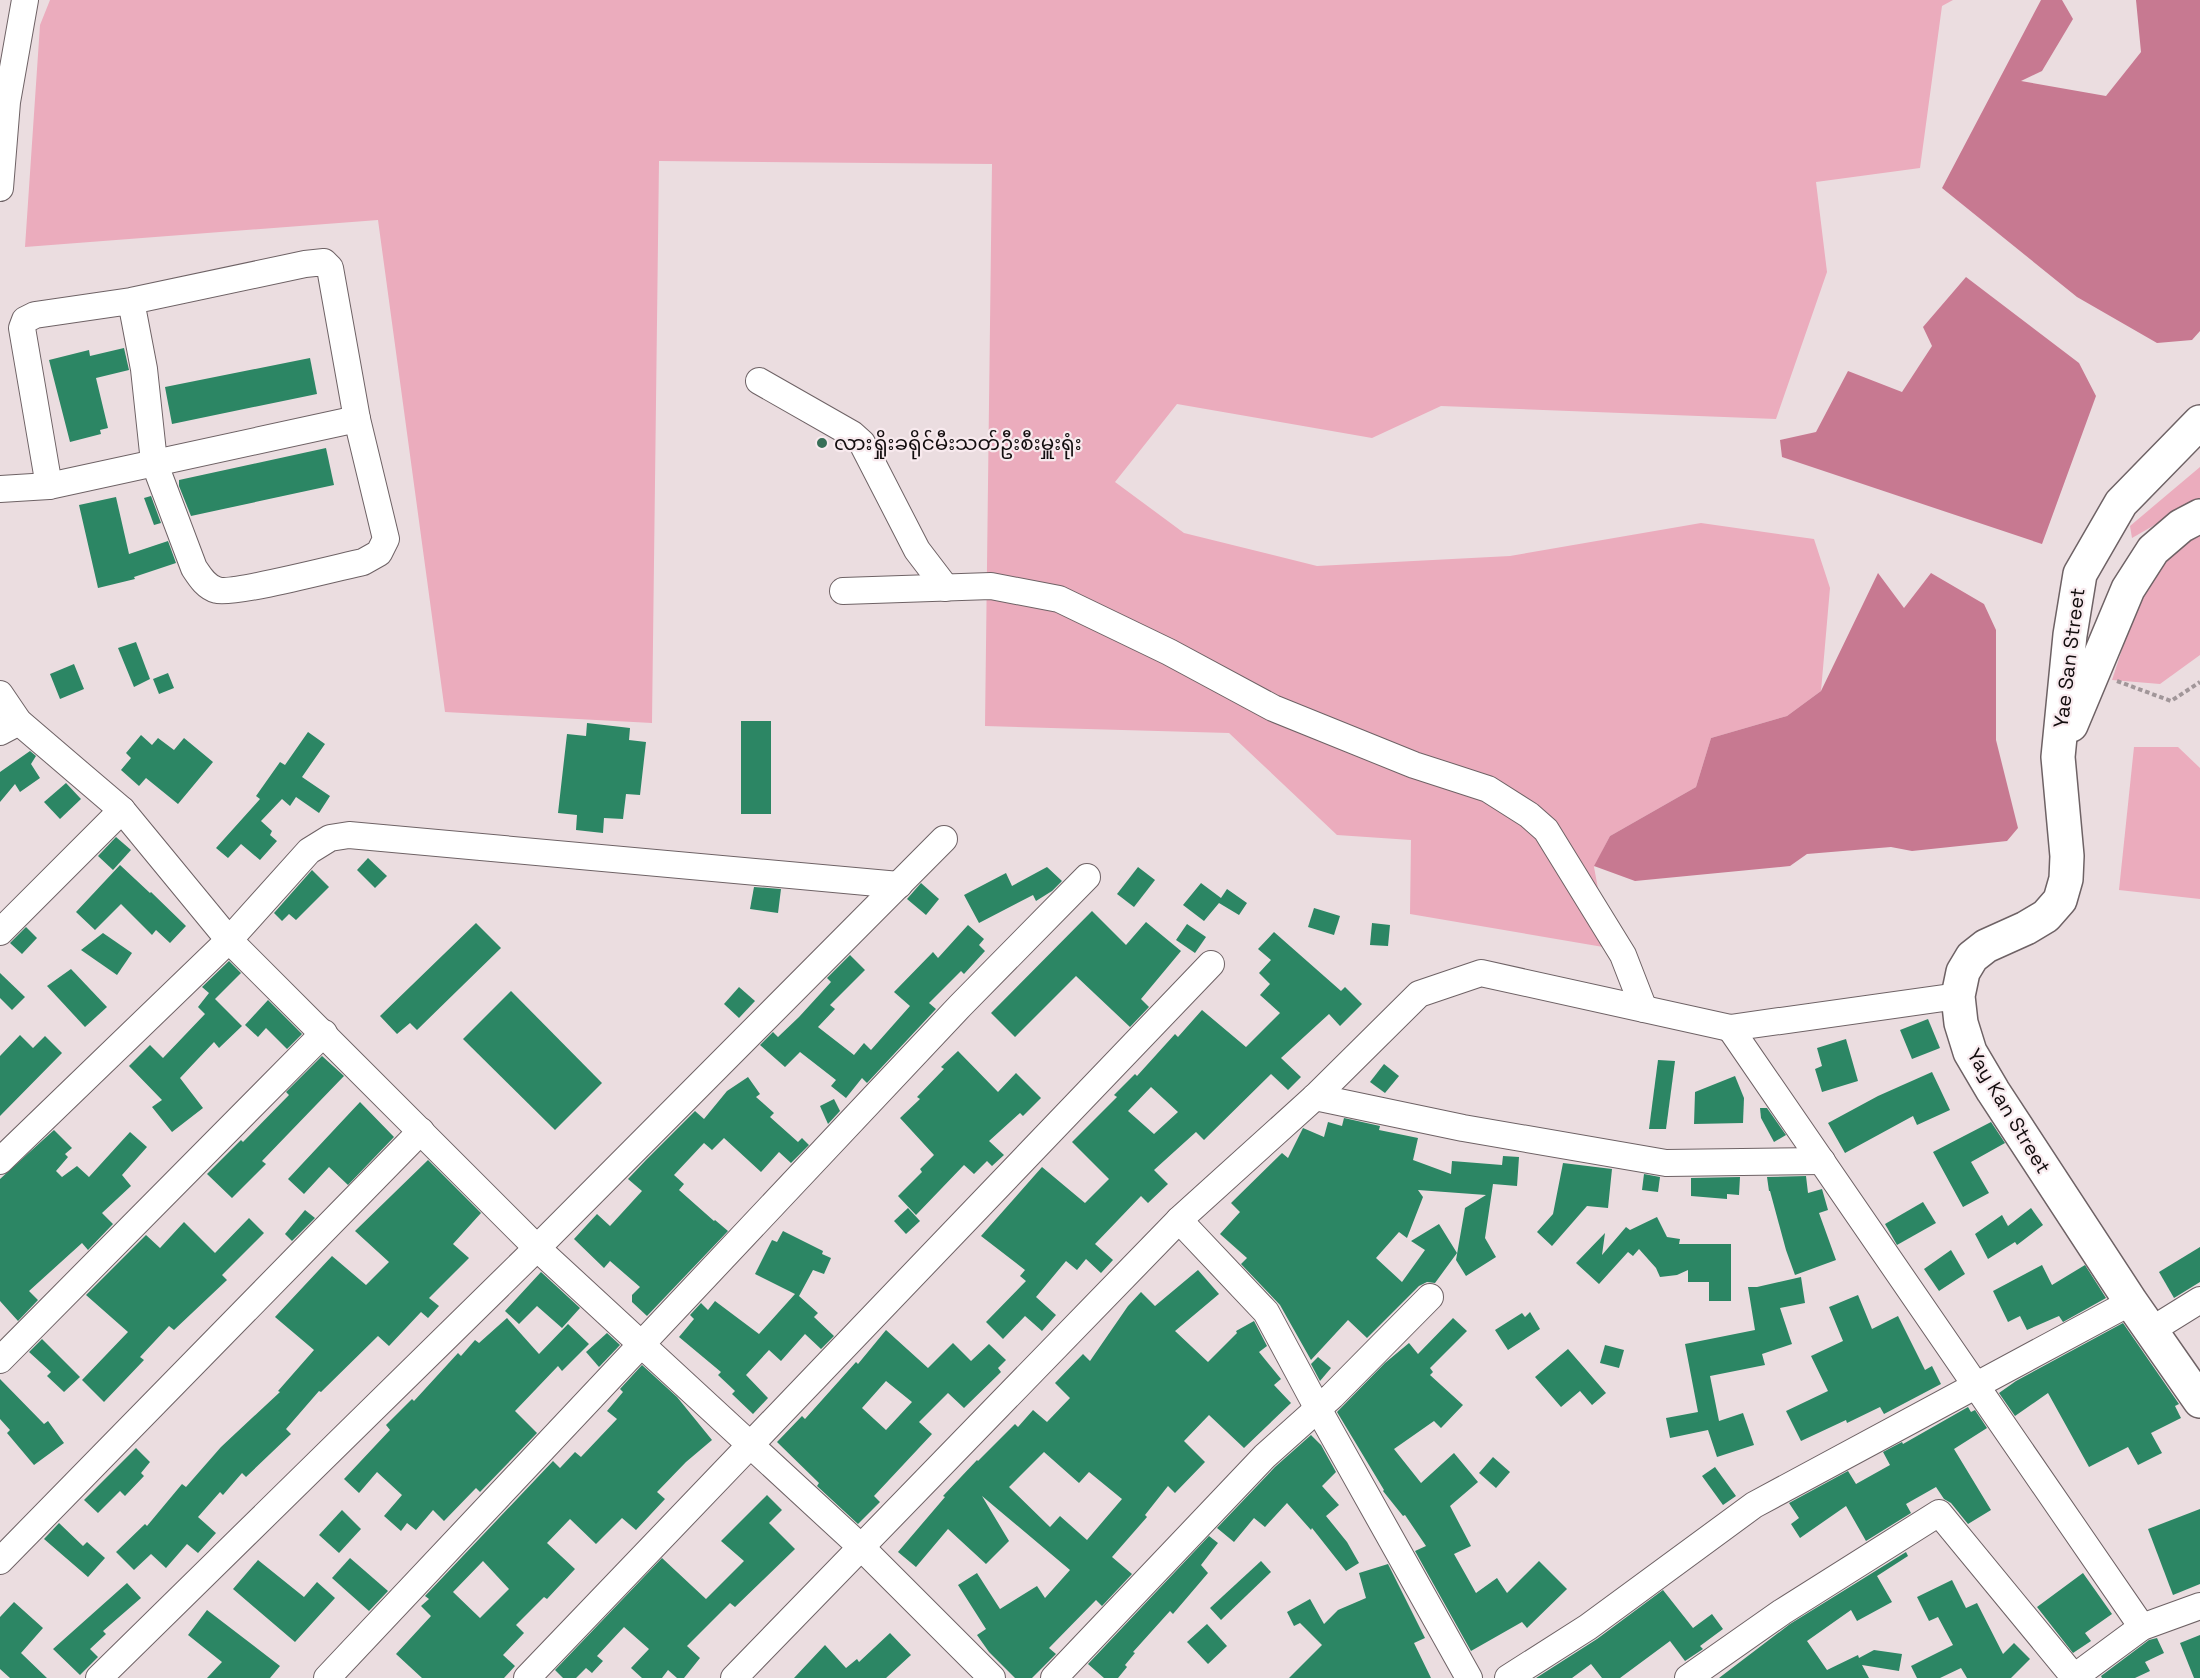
<svg xmlns="http://www.w3.org/2000/svg" width="2200" height="1678" font-family="'Space Grotesk','Noto Sans Myanmar',sans-serif">
  <style>
    .green { fill: #ebacbd }
    .water { fill: #c77991 }
    .building { fill: #2c8664; fill-rule: evenodd }
    .lines { fill: none; stroke-linecap: round; stroke-linejoin: round }
    .minor-casing { stroke: #6e6265; stroke-width: 28 }
    .major-casing { stroke: #6e6265; stroke-width: 36 }
    .path { stroke: #a19699; stroke-width: 4; stroke-dasharray: 4.5 3; stroke-linecap: butt }
    .minor { stroke: #fff; stroke-width: 26 }
    .major { stroke: #fff; stroke-width: 33 }
    .poi-dot { fill: #376f57; stroke: #f8eaee; stroke-width: 2 }
    .labels { text-anchor: middle; stroke-width: 4.5; stroke-linejoin: round; paint-order: stroke }
    .poi-label { font-size: 20px; fill: #120d0e; stroke: #f8eaee; text-anchor: start }
    .street-label { font-size: 20px; fill: #120d0e; stroke: #f8eaee }
  </style>
  <rect width="100%" height="100%" fill="#ebdde0"/>
  <!-- green -->
  <g class="green">
    <polygon points="50,0 1953,0 1942,6 1920,168 1816,182 1827,272 1776,419 1441,406 1372,438 1177,404 1115,482 1184,533 1317,566 1510,556 1701,523 1814,539 1830,588 1821,691 1787,716 1711,738 1696,787 1610,836 1594,867 1609,948 1410,914 1411,840 1337,835 1229,733 985,726 992,164 659,161 652,723 445,712 378,220 25,247 40,25"/>
    <polygon points="2200,467 2200,499 2132,538 2130,526"/>
    <polygon points="2200,534 2200,655 2160,684 2112,680 2150,564"/>
    <polygon points="2134,747 2178,747 2200,768 2200,899 2119,890"/>
  </g>
  <!-- water -->
  <g class="water">
    <polygon points="2041,0 2062,0 2073,19 2042,71 2021,81 2106,96 2141,52 2136,0 2200,0 2200,331 2192,340 2157,343 2077,297 1942,188"/>
    <polygon points="1966,277 2079,363 2096,396 2042,544 1782,457 1780,440 1816,432 1848,371 1902,392 1932,346 1923,327"/>
    <polygon points="1878,573 1904,608 1931,573 1984,604 1996,630 1996,740 2018,828 2007,841 1912,851 1891,847 1807,854 1790,866 1635,881 1594,866 1610,836 1696,787 1711,738 1787,716 1821,691"/>
  </g>
  <!-- building -->
  <g class="building">
    <polygon points="124,348 129,370 96,378 108,428 100,430 101,434 70,442 49,360 89,350 90,356"/>
    <polygon points="310,358 317,394 172,424 165,387"/>
    <polygon points="326,448 334,485 191,516 179,486 179,480"/>
    <polygon points="151,496 161,523 154,525 144,498"/>
    <polygon points="116,497 129,554 168,541 176,563 134,577 135,579 98,588 79,505"/>
    <polygon points="136,642 150,679 134,687 118,648"/>
    <polygon points="74,664 84,689 60,699 50,674"/>
    <polygon points="168,673 174,688 159,694 153,679"/>
    <rect x="741" y="721" width="30" height="93"/>
    <polygon points="587,723 630,728 629,740 646,742 640,795 626,794 623,819 604,818 603,833 576,830 577,815 558,813 567,734 586,736"/>
    <polygon points="308,732 325,744 302,777 330,796 319,813 296,797 290,806 282,799 261,821 272,831 270,835 277,841 260,860 241,844 228,858 216,848 260,799 256,796 280,762 285,765"/>
    <polygon points="141,735 152,745 158,738 174,750 184,738 213,762 178,804 146,778 139,786 121,770 131,758 126,753"/>
    <polygon points="30,751 36,756 31,764 40,778 20,792 15,784 0,802 0,772"/>
    <polygon points="66,783 81,799 60,819 44,802"/>
    <polygon points="116,837 131,850 113,870 98,856"/>
    <polygon points="368,858 387,876 375,888 357,870"/>
    <polygon points="120,865 150,893 151,892 186,926 170,943 156,930 152,935 121,904 95,930 76,912"/>
    <polygon points="1047,867 1062,881 1052,891 1036,901 1033,895 979,923 964,895 1006,873 1012,886"/>
    <polygon points="1138,867 1155,880 1134,907 1117,894"/>
    <polygon points="312,870 329,887 296,920 289,914 282,921 274,913"/>
    <polygon points="921,883 939,899 926,915 907,899"/>
    <polygon points="1201,883 1221,898 1227,889 1247,903 1239,915 1219,903 1204,921 1183,905"/>
    <polygon points="754,887 781,889 778,913 750,909"/>
    <polygon points="1314,908 1340,916 1334,935 1308,927"/>
    <polygon points="1092,911 1126,945 1146,922 1181,951 1141,999 1149,1007 1130,1027 1076,976 1015,1037 991,1013"/>
    <polygon points="476,923 501,948 417,1030 410,1023 397,1034 380,1016"/>
    <polygon points="1372,923 1390,925 1388,946 1370,945"/>
    <polygon points="1187,924 1206,937 1195,953 1176,940"/>
    <polygon points="968,925 984,939 979,945 985,951 964,974 961,971 929,1003 936,1009 867,1083 862,1078 846,1098 831,1086 836,1080 800,1052 785,1067 760,1045 773,1032 778,1037 799,1017 831,982 827,978 850,955 865,970 830,1005 835,1009 818,1027 854,1055 864,1043 871,1050 910,1006 894,992 933,952 938,958"/>
    <polygon points="26,927 37,938 22,954 10,943"/>
    <path d="M1274,932l67,59 4,-4 17,17 -22,22 -11,-12 -48,44 20,19 -13,13 -17,-16 -67,66 -8,-8 -42,38 14,14 -20,19 -7,-7 -46,48 18,16 -12,13 -15,-14 -9,11 -11,-9 -30,36 20,18 -14,16 -17,-15 -22,23 -17,-17 40,-41 -6,-5 5,-6 -44,-34 61,-69 43,36 24,-24 -37,-37 45,-45 -3,-2 21,-21 2,2 38,-42 3,3 24,-27 44,37 34,-34 -20,-18 10,-11 -11,-11 12,-13 -13,-11zM1151,1087l27,25 -24,22 -26,-23z"/>
    <polygon points="103,933 132,953 117,975 81,950"/>
    <polygon points="229,961 241,973 215,999 242,1026 219,1048 214,1042 180,1078 203,1108 172,1132 152,1107 162,1100 129,1066 150,1045 163,1058 205,1014 198,1007 209,993 202,987"/>
    <polygon points="71,969 107,1007 85,1027 47,986"/>
    <polygon points="0,973 25,997 12,1010 0,998"/>
    <polygon points="739,987 755,1001 739,1018 724,1004"/>
    <polygon points="511,991 602,1083 555,1130 463,1039"/>
    <polygon points="268,1000 302,1034 287,1049 266,1028 258,1037 245,1025"/>
    <polygon points="1928,1019 1940,1048 1912,1059 1900,1030"/>
    <polygon points="20,1035 33,1048 45,1036 62,1053 0,1116 0,1056"/>
    <polygon points="1846,1039 1858,1081 1822,1092 1815,1069 1822,1066 1817,1048"/>
    <polygon points="958,1051 998,1092 1016,1073 1041,1098 1023,1116 1020,1113 989,1141 1004,1155 992,1166 987,1161 974,1174 964,1165 916,1215 898,1196 922,1172 920,1169 934,1155 900,1118 920,1099 917,1097 944,1069 941,1067"/>
    <polygon points="322,1056 344,1076 262,1161 266,1164 232,1198 207,1174 241,1140 243,1142 289,1095 286,1092"/>
    <polygon points="1658,1060 1675,1061 1666,1129 1649,1129"/>
    <polygon points="1384,1064 1399,1076 1385,1093 1370,1082"/>
    <polygon points="1932,1072 1950,1110 1917,1125 1913,1116 1845,1153 1828,1123 1878,1096"/>
    <polygon points="1735,1076 1744,1098 1743,1123 1694,1124 1695,1092"/>
    <polygon points="748,1077 760,1094 756,1097 774,1113 770,1117 798,1142 802,1138 809,1145 791,1163 779,1152 761,1172 724,1138 712,1150 704,1143 674,1175 684,1184 679,1190 714,1221 715,1220 728,1231 647,1316 632,1302 632,1295 640,1287 610,1261 604,1268 574,1239 597,1214 610,1226 642,1191 628,1179 646,1160 695,1111 704,1119 727,1091"/>
    <polygon points="834,1099 840,1111 828,1124 820,1106"/>
    <polygon points="360,1102 394,1137 348,1185 329,1167 304,1194 288,1179"/>
    <polygon points="1760,1108 1767,1108 1786,1135 1774,1142 1761,1118"/>
    <polygon points="1344,1118 1380,1126 1379,1130 1418,1138 1413,1160 1451,1174 1452,1161 1502,1165 1503,1156 1519,1157 1517,1186 1493,1184 1485,1238 1496,1257 1466,1276 1456,1260 1465,1208 1486,1195 1418,1190 1423,1197 1407,1238 1399,1232 1376,1258 1402,1282 1425,1250 1411,1241 1439,1224 1457,1253 1435,1283 1427,1282 1419,1286 1367,1338 1348,1320 1311,1360 1280,1305 1241,1264 1247,1258 1220,1234 1240,1212 1231,1203 1282,1153 1288,1158 1303,1128 1324,1137 1328,1122 1342,1126"/>
    <polygon points="1991,1122 2005,1143 1971,1162 1989,1193 1963,1207 1933,1152"/>
    <polygon points="54,1130 72,1148 65,1154 68,1157 56,1171 62,1177 77,1166 89,1177 130,1132 147,1147 122,1175 131,1186 102,1213 113,1224 88,1250 82,1243 29,1291 38,1300 18,1321 0,1301 0,1179"/>
    <polygon points="428,1160 481,1213 453,1244 469,1258 429,1298 439,1306 428,1318 421,1312 389,1346 378,1336 321,1392 319,1391 286,1429 291,1434 246,1477 242,1473 223,1495 220,1492 198,1517 216,1533 198,1553 187,1544 166,1568 151,1554 134,1570 116,1552 145,1524 147,1526 182,1484 186,1487 221,1447 280,1392 278,1391 314,1350 275,1317 332,1256 366,1285 389,1262 355,1231"/>
    <polygon points="1563,1163 1612,1169 1608,1208 1587,1206 1552,1246 1537,1232 1553,1214"/>
    <polygon points="1644,1174 1660,1177 1658,1192 1642,1190"/>
    <polygon points="1806,1176 1808,1193 1822,1189 1828,1210 1819,1213 1836,1260 1795,1275 1786,1250 1770,1191 1769,1191 1767,1177"/>
    <polygon points="1740,1177 1739,1195 1727,1194 1727,1199 1691,1196 1691,1178"/>
    <polygon points="1923,1202 1936,1223 1897,1245 1885,1224"/>
    <polygon points="908,1208 920,1221 906,1234 894,1221"/>
    <polygon points="2031,1208 2043,1225 2017,1245 2015,1242 1988,1259 1975,1234 2002,1215 2008,1226"/>
    <polygon points="305,1210 315,1218 292,1241 285,1234"/>
    <polygon points="1657,1217 1667,1237 1680,1239 1679,1244 1731,1244 1731,1301 1709,1301 1709,1282 1688,1282 1688,1270 1677,1275 1660,1277 1656,1268 1639,1249 1633,1256 1628,1252 1599,1284 1576,1263 1605,1233 1602,1255 1626,1227 1630,1230"/>
    <polygon points="249,1218 264,1233 222,1275 227,1280 174,1330 169,1326 140,1357 144,1360 104,1402 82,1380 128,1332 86,1295 146,1235 160,1248 184,1222 215,1253"/>
    <polygon points="783,1231 823,1251 822,1254 831,1258 824,1274 813,1270 799,1296 818,1313 814,1317 834,1336 821,1349 805,1334 781,1361 769,1350 746,1375 768,1398 753,1414 732,1394 735,1391 718,1375 721,1372 679,1337 694,1319 690,1315 701,1303 708,1310 715,1301 759,1334 795,1294 755,1274 772,1240 777,1242"/>
    <polygon points="2200,1247 2200,1282 2174,1298 2159,1272"/>
    <polygon points="1951,1250 1965,1274 1939,1291 1924,1269"/>
    <polygon points="2042,1265 2052,1285 2085,1265 2106,1298 2063,1322 2059,1316 2027,1330 2020,1316 2008,1322 1993,1291"/>
    <path d="M1198,1270l21,24 -44,37 33,31 29,-29 -1,-2 18,-10 13,25 -8,6 22,27 -7,6 17,18 -47,45 -35,-33 -25,26 21,21 -30,31 -7,-7 -23,29 2,2 -35,40 20,17 -30,32 -6,-6 -47,48 7,6 -24,24h-17l-26,-26 -12,-17 9,-6 -28,-44 19,-12 23,36 37,-23 8,12 25,-28 -88,-74 27,45 -23,23 -38,-35 -32,38 -18,-15 47,-55 -2,-1 34,-36 1,1 37,-37 3,3 15,-17 14,12 23,-24 -15,-15 28,-29 7,7 38,-55 13,-14 14,14zM1044,1452l35,31 10,-11 33,27 -35,41 -27,-24 -10,11 -41,-40z"/>
    <polygon points="541,1272 580,1308 562,1328 537,1306 519,1324 505,1311"/>
    <polygon points="1801,1277 1805,1303 1780,1308 1792,1344 1762,1354 1765,1365 1710,1376 1719,1421 1743,1413 1754,1445 1717,1457 1708,1430 1670,1438 1666,1418 1698,1412 1685,1344 1755,1330 1748,1287 1757,1287"/>
    <polygon points="1858,1295 1872,1329 1898,1316 1925,1370 1932,1366 1941,1384 1884,1414 1880,1407 1847,1423 1846,1420 1801,1441 1786,1411 1828,1391 1811,1356 1843,1341 1829,1307"/>
    <polygon points="1530,1312 1540,1329 1508,1350 1495,1330 1522,1313 1525,1317"/>
    <polygon points="507,1318 539,1354 568,1324 589,1344 562,1371 558,1366 515,1411 537,1433 480,1492 476,1488 444,1521 433,1510 416,1530 407,1523 401,1531 384,1516 402,1495 377,1472 359,1493 344,1479 390,1430 386,1425 412,1399 414,1401 458,1353 461,1356 475,1340 479,1343"/>
    <polygon points="1453,1318 1467,1331 1430,1368 1433,1372 1430,1375 1463,1405 1441,1428 1434,1421 1394,1449 1421,1483 1454,1453 1478,1482 1450,1506 1471,1546 1454,1554 1476,1593 1497,1578 1507,1593 1539,1561 1567,1589 1527,1628 1522,1622 1471,1651 1415,1551 1426,1546 1405,1515 1403,1516 1383,1491 1384,1490 1337,1412 1385,1363 1409,1343 1418,1354"/>
    <polygon points="2123,1323 2179,1404 2175,1406 2181,1418 2151,1433 2162,1453 2138,1465 2128,1447 2089,1467 2048,1393 2015,1416 1999,1393 2016,1381"/>
    <path d="M886,1330l42,38 25,-25 18,18 18,-17 17,16 -8,8 3,4 -37,36 -16,-15 -29,29 13,12 -58,62 6,6 -22,22 -41,-38 2,-3 -42,-41 25,-26 3,3 51,-57 2,2zM886,1381l26,21 -26,28 -24,-22z"/>
    <polygon points="607,1333 620,1345 599,1367 586,1352"/>
    <polygon points="42,1339 80,1377 64,1392 47,1376 51,1372 29,1352"/>
    <polygon points="1605,1345 1624,1350 1619,1368 1600,1363"/>
    <polygon points="1568,1349 1606,1393 1592,1405 1580,1391 1561,1407 1535,1377"/>
    <polygon points="1318,1357 1331,1368 1320,1381 1311,1364"/>
    <path d="M642,1365l35,32 35,43 -26,22 -29,30 8,7 -29,31 -14,-12 -26,26 -26,-25 -23,24 28,26 -28,30 -3,-2 -28,28 8,8 -21,22 12,11 -11,12h-82l-26,-24 35,-38 -10,-10 8,-7 -4,-3 128,-135 7,7 15,-16 6,5 36,-38 -10,-8 16,-19 -3,-3zM483,1561l26,28 -29,29 -27,-26z"/>
    <polygon points="0,1379 44,1424 48,1421 64,1443 34,1465 7,1433 10,1430 0,1419"/>
    <polygon points="1968,1407 1971,1412 1975,1410 1987,1428 1954,1449 1991,1510 1968,1524 1951,1503 1944,1499 1936,1487 1906,1504 1911,1513 1866,1541 1846,1506 1800,1538 1791,1524 1799,1518 1789,1503 1848,1471 1856,1484 1890,1465 1883,1452 1902,1442 1903,1444"/>
    <polygon points="1311,1435 1321,1445 1336,1472 1322,1486 1339,1505 1326,1516 1347,1542 1359,1563 1346,1571 1312,1528 1311,1530 1287,1503 1265,1527 1254,1518 1234,1542 1217,1528 1275,1467"/>
    <polygon points="136,1448 150,1462 141,1473 144,1476 125,1496 120,1491 98,1513 84,1500"/>
    <polygon points="1493,1457 1510,1472 1496,1488 1479,1473"/>
    <polygon points="1715,1467 1736,1496 1723,1505 1702,1476"/>
    <polygon points="767,1495 782,1510 769,1523 795,1549 735,1607 730,1603 687,1646 700,1658 684,1678 677,1678 668,1670 662,1678 642,1678 631,1668 649,1649 624,1627 597,1656 603,1661 592,1673 586,1668 576,1678 563,1678 555,1670 662,1558 706,1599 744,1561 721,1541"/>
    <polygon points="2200,1509 2200,1584 2173,1595 2148,1529"/>
    <polygon points="342,1510 361,1529 339,1553 319,1535"/>
    <polygon points="59,1523 83,1546 87,1542 105,1558 88,1577 44,1539"/>
    <polygon points="1209,1536 1218,1543 1201,1565 1208,1573 1173,1614 1170,1611 1133,1652 1135,1653 1125,1665 1127,1667 1118,1678 1104,1678 1088,1664"/>
    <polygon points="1906,1552 1908,1556 1877,1576 1892,1602 1857,1621 1851,1610 1807,1641 1827,1670 1858,1655 1859,1658 1874,1650 1902,1654 1899,1671 1862,1665 1869,1678 1719,1678 1790,1624"/>
    <polygon points="350,1558 388,1591 369,1611 332,1578"/>
    <polygon points="258,1560 304,1597 317,1582 335,1598 295,1642 233,1589"/>
    <polygon points="1261,1561 1271,1572 1221,1620 1210,1608"/>
    <polygon points="1388,1564 1425,1638 1414,1643 1431,1678 1289,1678 1322,1645 1300,1623 1294,1626 1287,1612 1310,1599 1324,1624 1338,1610 1366,1598 1359,1573"/>
    <polygon points="2083,1573 2112,1614 2085,1633 2091,1641 2073,1653 2037,1607"/>
    <polygon points="1952,1580 1966,1608 1977,1603 2003,1654 2014,1643 2030,1659 2011,1678 1967,1678 1961,1668 1940,1678 1917,1678 1911,1666 1953,1645 1938,1617 1929,1621 1917,1597"/>
    <polygon points="127,1583 141,1598 103,1631 106,1634 90,1649 98,1657 80,1675 53,1649"/>
    <polygon points="1663,1590 1693,1628 1712,1614 1723,1629 1700,1646 1703,1649 1685,1661 1670,1641 1620,1678 1602,1678 1591,1664 1572,1678 1536,1678 1597,1639"/>
    <polygon points="14,1602 43,1628 21,1653 47,1678 10,1678 0,1669 0,1617"/>
    <polygon points="207,1610 280,1666 270,1678 207,1678 222,1662 188,1635"/>
    <polygon points="1207,1624 1227,1646 1208,1664 1187,1642"/>
    <polygon points="890,1633 911,1655 886,1678 794,1678 825,1645 846,1668 857,1659 859,1662"/>
    <polygon points="2200,1635 2200,1678 2194,1678 2180,1643"/>
    <polygon points="2157,1638 2164,1653 2145,1662 2150,1671 2135,1678 2102,1678 2101,1676 2149,1640"/>
  </g>
  <g class="lines">
    <defs>
      <g id="minor">
        <polyline points="0,188 7,102 25,0"/>
        <polyline points="759,381 852,434 862,443 917,550 946,588"/>
        <path d="M49,486l-27,-158 3,-8 10,-5 96,-14 174,-37 19,-2 6,6 27,151 29,120 -7,14 -16,9c-23,5 -131,33 -146,28 -11,-3 -17,-13 -23,-22l-40,-106 -10,-93 -13,-68"/>
        <polyline points="0,489 49,486 357,419"/>
        <polyline points="843,591 991,586 1059,599 1169,652 1273,708 1414,765 1488,789 1529,815 1546,830 1623,955 1644,1009"/>
        <polyline points="0,694 19,722 122,810 229,940 537,1248 861,1547 992,1678"/>
        <polyline points="0,732 19,722"/>
        <polyline points="0,932 122,810"/>
        <polyline points="1730,1028 2142,1627"/>
        <polyline points="1315,1097 1463,1128 1666,1163 1822,1161"/>
        <polyline points="0,1161 229,940 309,851 330,838 349,835 899,885"/>
        <polyline points="1179,1220 1266,1312 1317,1407 1469,1678"/>
        <polyline points="2150,1331 2200,1300"/>
        <polyline points="0,1360 324,1033"/>
        <polyline points="0,1561 421,1131"/>
        <polyline points="99,1678 537,1248 944,839"/>
        <polyline points="327,1678 960,1006 1087,877"/>
        <polyline points="527,1678 1211,964"/>
        <polyline points="734,1678 1179,1220 1315,1097 1419,994 1481,973 1730,1028 1958,996"/>
        <polyline points="1054,1678 1265,1456 1332,1396 1430,1297"/>
        <polyline points="1508,1678 1588,1627 1754,1505 2131,1302"/>
        <polyline points="1688,1678 1782,1612 1939,1513 2074,1677"/>
        <polyline points="2073,1678 2142,1627 2200,1606"/>
      </g>
      <g id="major">
        <polyline points="2200,422 2121,503 2080,574 2070,635 2058,757 2067,856 2066,879 2060,900 2046,916 2026,928 1986,946 1972,957 1963,972 1958,996 1961,1023 1970,1052 1993,1091 2131,1302 2200,1401"/>
        <polyline points="2071,725 2128,589 2153,550 2181,526 2200,516"/>
      </g>
    </defs>
    <!-- minor casing -->
    <use href="#minor" class="minor-casing"/>
    <!-- major casing -->
    <use href="#major" class="major-casing"/>
    <!-- path -->
    <polyline class="path" points="2117,681 2171,701 2200,682"/>
    <!-- minor -->
    <use href="#minor" class="minor"/>
    <!-- major -->
    <use href="#major" class="major"/>
  </g>
  <!-- markers -->
  <circle class="poi-dot" cx="822" cy="443" r="6"/>
  <g class="labels">
    <!-- poi labels -->
    <g class="poi-label">
      <text x="834" y="450">လားရှိုးခရိုင်မီးသတ်ဦးစီးမှူးရုံး</text>
    </g>
    <!-- street labels -->
    <g class="street-label">
      <text transform="translate(2069 658) rotate(-83)" y="7">Yae San Street</text>
      <text transform="translate(2009 1111) rotate(59)" y="7">Yay Kan Street</text>
    </g>
  </g>
</svg>
